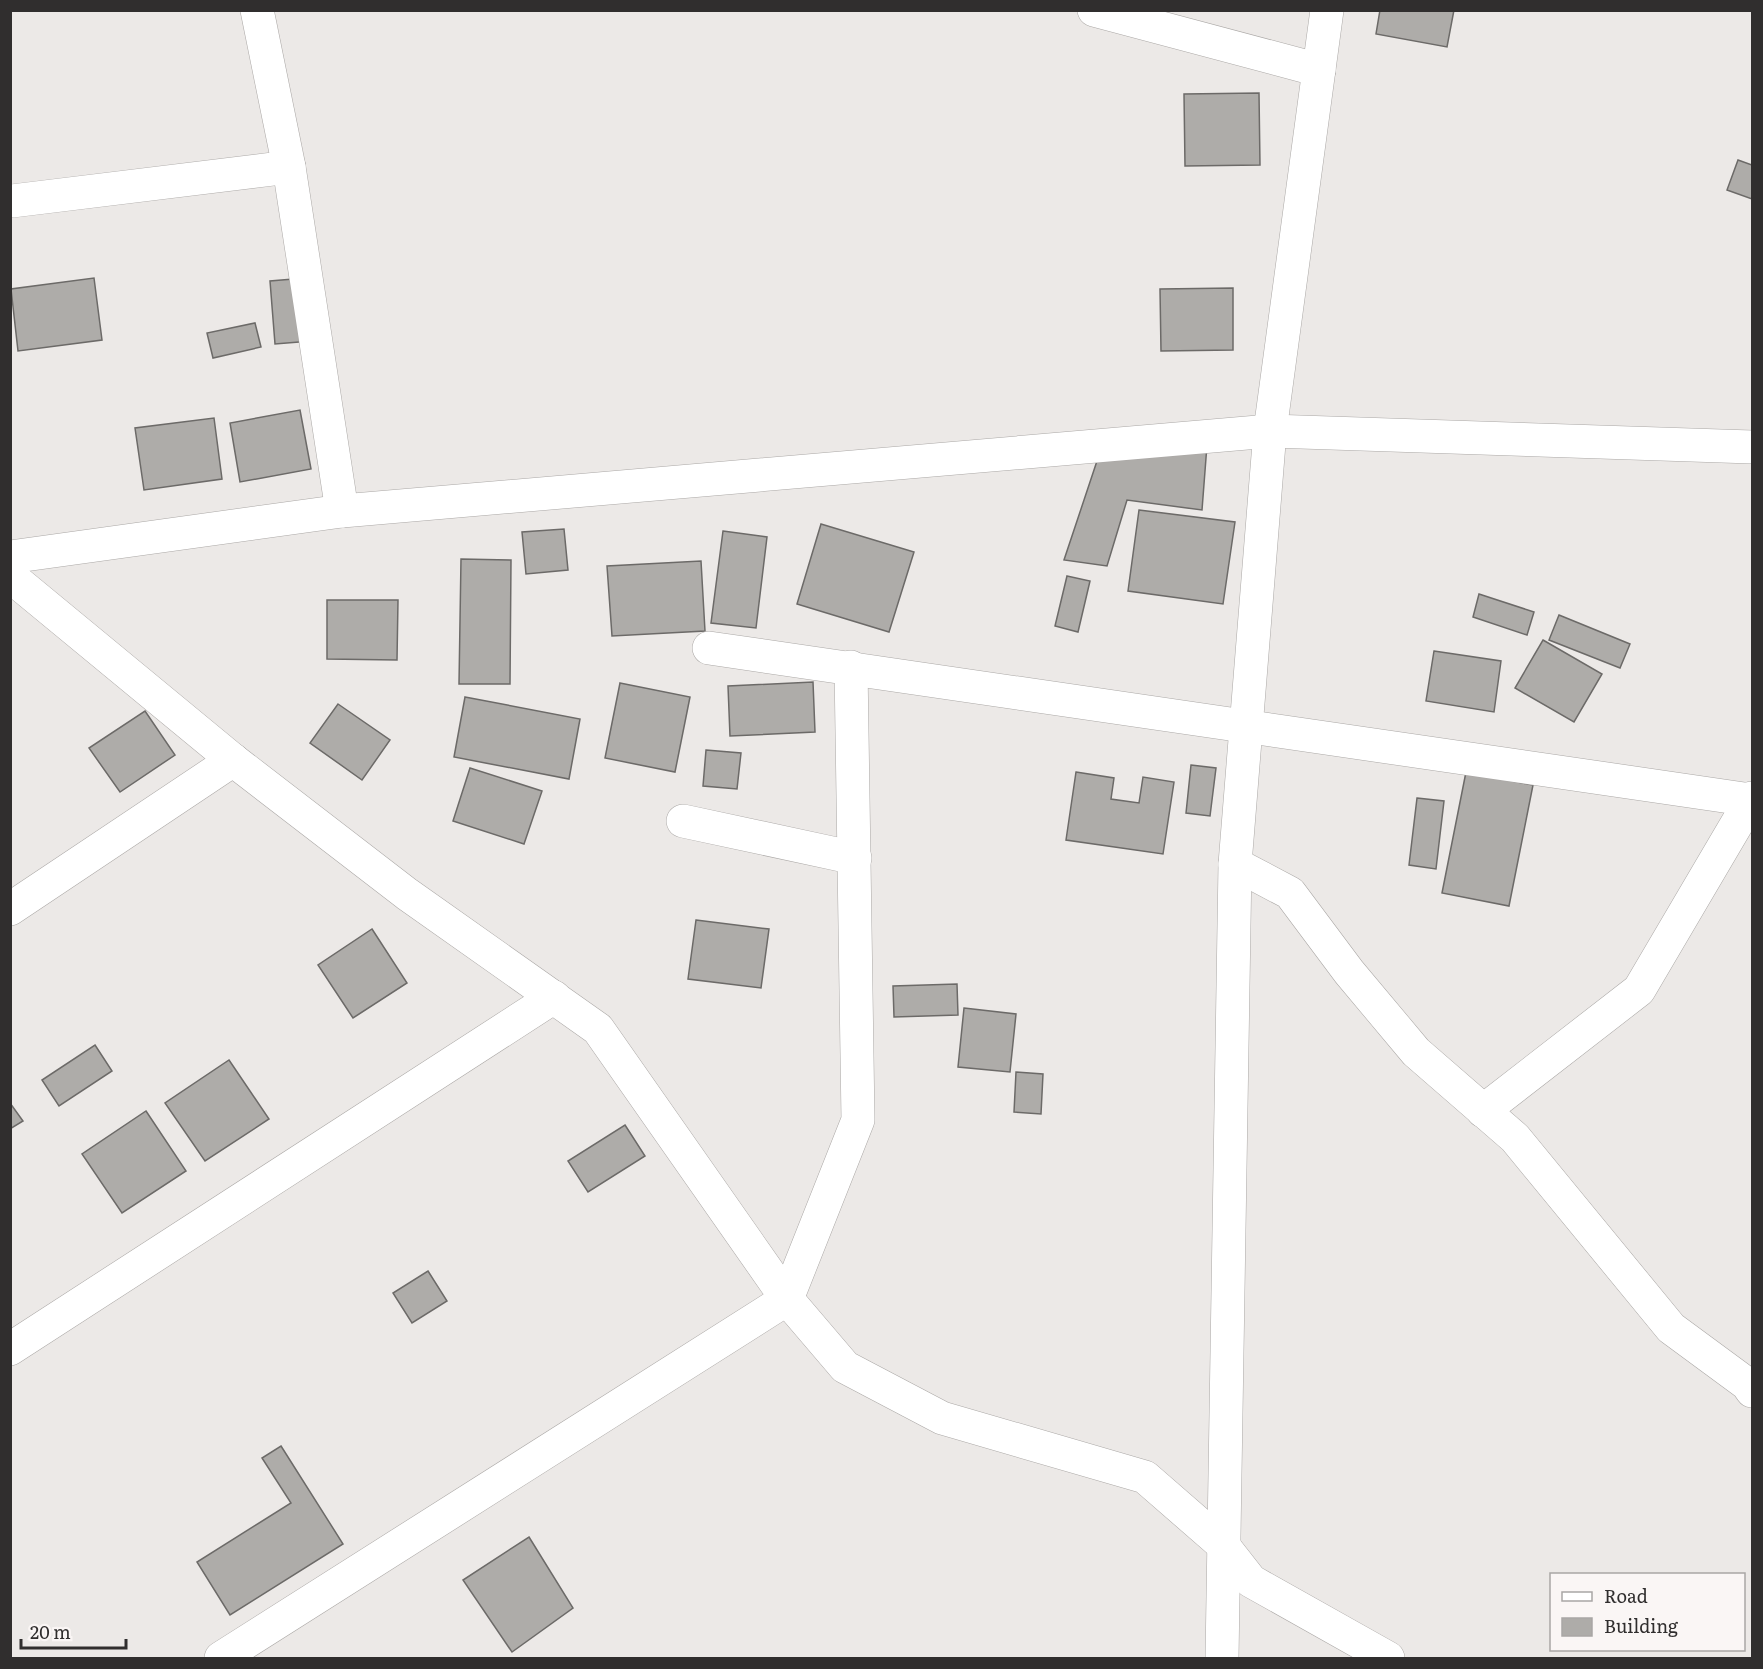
<svg xmlns="http://www.w3.org/2000/svg" width="1763" height="1669" font-family="Literata,serif">
  <style>
    .building { fill: #aeaca9; stroke: #6c6a68; stroke-width: 1.5 }
    .lines { fill: none; stroke-linecap: round; stroke-linejoin: round }
    .minor-casing { stroke: #aba8a6; stroke-width: 34 }
    .minor { stroke: #fff; stroke-width: 33 }
  </style>
  <rect width="100%" height="100%" fill="#ece9e7"/>
  <!-- building -->
  <g class="building">
    <polygon points="1380,10 1454,10 1447,47 1376,34"/>
    <polygon points="1259,93 1260,165 1185,166 1184,94"/>
    <polygon points="1738,160 1752,165 1752,199 1727,190"/>
    <polygon points="94,278 102,340 18,351 11,289"/>
    <polygon points="305,278 311,341 275,344 270,281"/>
    <polygon points="1233,288 1233,350 1161,351 1160,289"/>
    <polygon points="255,323 261,347 213,358 207,333"/>
    <polygon points="300,410 311,469 240,482 230,423"/>
    <polygon points="214,418 222,479 144,490 135,428"/>
    <polygon points="1207,445 1202,510 1127,500 1107,566 1064,560 1097,461"/>
    <polygon points="1139,510 1235,522 1223,604 1128,591"/>
    <polygon points="821,524 914,552 889,632 797,604"/>
    <polygon points="564,529 568,570 526,574 522,532"/>
    <polygon points="723,531 767,537 756,628 711,623"/>
    <polygon points="461,559 511,560 510,684 459,684"/>
    <polygon points="701,561 705,631 612,636 607,566"/>
    <polygon points="1067,576 1090,581 1078,632 1055,626"/>
    <polygon points="1479,594 1534,612 1527,635 1473,617"/>
    <polygon points="327,600 398,600 397,660 327,659"/>
    <polygon points="1559,615 1630,644 1620,668 1549,640"/>
    <polygon points="1543,640 1602,674 1574,722 1515,688"/>
    <polygon points="1434,651 1501,661 1494,712 1426,701"/>
    <polygon points="813,682 815,732 730,736 728,686"/>
    <polygon points="620,683 690,697 675,772 605,758"/>
    <polygon points="465,697 580,719 569,779 454,757"/>
    <polygon points="338,704 390,740 362,780 310,743"/>
    <polygon points="145,711 175,755 120,792 89,748"/>
    <polygon points="706,750 741,753 737,789 703,786"/>
    <polygon points="1191,765 1216,768 1210,816 1186,813"/>
    <polygon points="470,768 542,791 524,844 453,821"/>
    <polygon points="1076,772 1114,778 1111,799 1139,803 1143,777 1174,782 1163,854 1066,840"/>
    <polygon points="1466,772 1533,785 1509,906 1442,893"/>
    <polygon points="1417,798 1444,801 1436,869 1409,865"/>
    <polygon points="696,920 769,929 761,988 688,979"/>
    <polygon points="372,929 407,983 353,1018 318,965"/>
    <polygon points="957,984 958,1015 894,1017 893,986"/>
    <polygon points="964,1008 1016,1014 1010,1072 958,1067"/>
    <polygon points="95,1045 112,1071 59,1106 42,1080"/>
    <polygon points="229,1060 269,1119 205,1161 165,1103"/>
    <polygon points="1016,1072 1043,1074 1041,1114 1014,1112"/>
    <polygon points="10,1103 23,1121 10,1129"/>
    <polygon points="146,1111 186,1171 122,1213 82,1154"/>
    <polygon points="625,1125 645,1156 588,1192 568,1161"/>
    <polygon points="428,1271 447,1301 412,1323 393,1293"/>
    <polygon points="281,1446 343,1544 230,1615 197,1562 291,1503 262,1458"/>
    <polygon points="529,1537 573,1608 512,1652 463,1580"/>
  </g>
  <g class="lines">
    <defs>
      <g id="minor">
        <polyline points="257,10 289,167"/>
        <polyline points="1094,10 1319,70"/>
        <polyline points="12,201 289,167 342,511"/>
        <polyline points="10,557 342,511 1270,431 1752,447"/>
        <polyline points="10,576 233,760 407,894 598,1029 787,1299 845,1367 942,1418 1145,1477 1222,1544 1251,1581 1388,1658"/>
        <polyline points="709,648 1751,800"/>
        <polyline points="683,821 855,858"/>
        <polyline points="1235,864 1290,893 1349,972 1416,1052 1515,1138 1671,1328 1747,1384 1752,1391"/>
        <polyline points="10,909 233,760"/>
        <polyline points="1483,1111 1639,990 1752,798"/>
        <polyline points="10,1349 554,997"/>
        <polyline points="221,1658 787,1299 858,1120 851,667"/>
        <polyline points="1222,1658 1235,864 1270,431 1327,10"/>
      </g>
    </defs>
    <!-- minor casing -->
    <use href="#minor" class="minor-casing"/>
    <!-- minor -->
    <use href="#minor" class="minor"/>
  </g>
  <!-- border -->
  <rect width="1763" height="1669" fill="none" stroke="#302e2e" stroke-width="24"/>
  <!-- legend -->
  <rect x="1550" y="1573" width="195" height="78" fill="#faf6f5" stroke="#a9a6a5" stroke-width="1.5"/>
  <rect x="1562" y="1592" width="30" height="9" fill="#ffffff" stroke="#a9a6a5" stroke-width="1.5"/>
  <text x="1604" y="1603" font-size="18" fill="#302e2e">Road</text>
  <rect x="1562" y="1618" width="30" height="18" fill="#aeaca9" stroke="#a9a6a5" stroke-width="1.5"/>
  <text x="1604" y="1633" font-size="18" fill="#302e2e">Building</text>
  <!-- scale -->
  <path d="M21 1639v9h105v-9" fill="none" stroke="#302e2e" stroke-width="3"/>
  <text x="30" y="1639" font-size="18" fill="#302e2e" stroke="#faf6f5" stroke-width="4.5" paint-order="stroke">20 m</text>
</svg>
